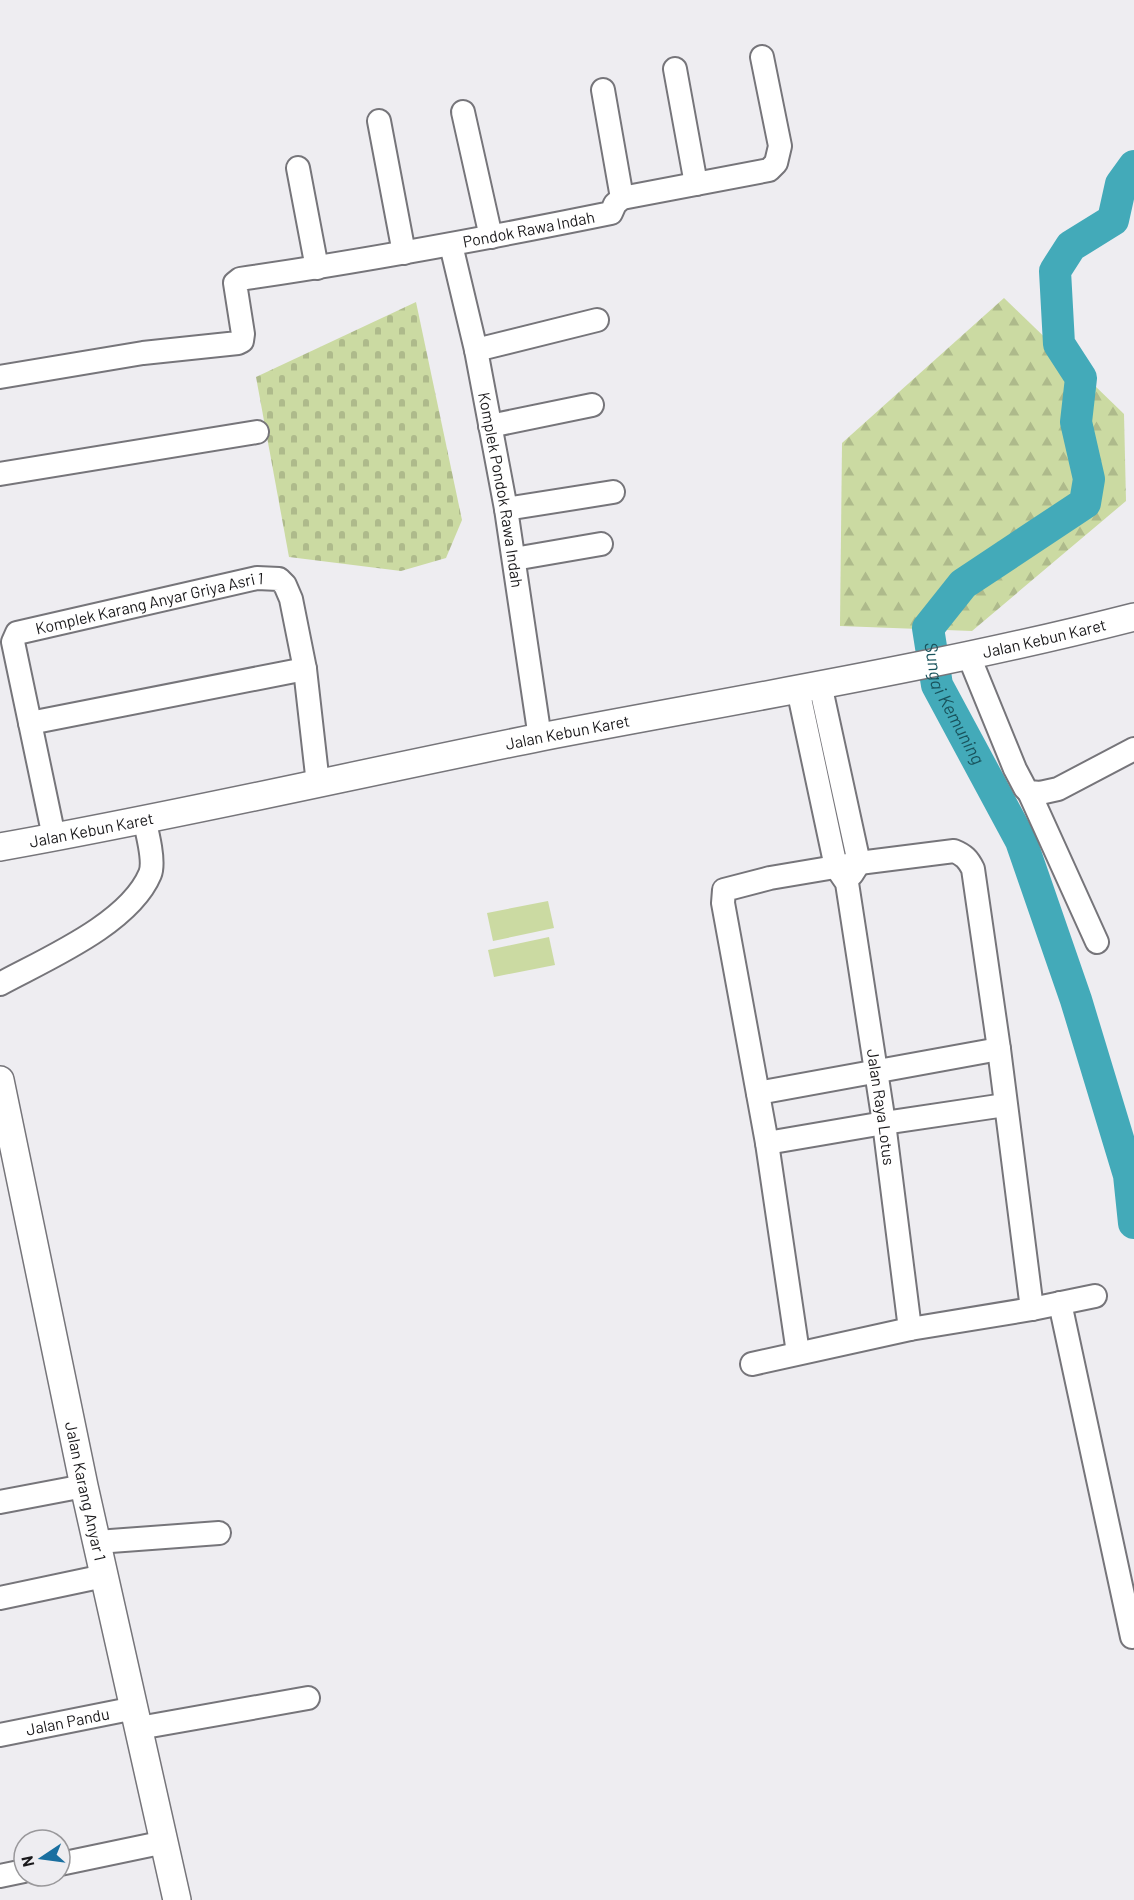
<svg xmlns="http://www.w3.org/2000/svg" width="1134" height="1900" font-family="Barlow,sans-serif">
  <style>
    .forest { fill: url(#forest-firs) }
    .cemetery { fill: url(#cemetery-stones) }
    .green { fill: #cbdaa2 }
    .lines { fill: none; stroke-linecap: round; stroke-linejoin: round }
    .river { stroke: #43aab9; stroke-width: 32 }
    .minor-casing { stroke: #76757a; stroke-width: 26 }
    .major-casing { stroke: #76757a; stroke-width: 30 }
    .minor { stroke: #fff; stroke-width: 22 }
    .major { stroke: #fff; stroke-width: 27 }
    .labels { text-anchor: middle; stroke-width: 6; stroke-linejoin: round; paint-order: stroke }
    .street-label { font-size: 16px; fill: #1a191b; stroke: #eeedf1 }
    .water-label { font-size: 18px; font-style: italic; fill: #19535c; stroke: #eeedf1 }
  </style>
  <defs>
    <pattern id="forest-firs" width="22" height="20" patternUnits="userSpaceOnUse" patternTransform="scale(1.5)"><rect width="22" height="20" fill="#cbdaa2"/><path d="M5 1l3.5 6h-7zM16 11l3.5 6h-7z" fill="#aeba8b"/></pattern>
    <pattern id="cemetery-stones" width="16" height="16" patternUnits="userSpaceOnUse" patternTransform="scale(1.5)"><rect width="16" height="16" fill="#cbdaa2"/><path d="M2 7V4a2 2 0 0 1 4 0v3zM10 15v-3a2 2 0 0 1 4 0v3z" fill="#aeba8b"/></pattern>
  </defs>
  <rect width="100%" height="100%" fill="#eeedf1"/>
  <!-- forest -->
  <polygon class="forest" points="1004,298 1124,414 1126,501 972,631 840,626 842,443"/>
  <!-- cemetery -->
  <polygon class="cemetery" points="416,302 462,520 446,558 401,571 289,557 256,377"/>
  <!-- green -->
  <g class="green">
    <polygon points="548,901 554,928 493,941 487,913"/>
    <polygon points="549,937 555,965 494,977 488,950"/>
  </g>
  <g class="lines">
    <!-- river -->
    <path class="river" id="s1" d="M1134,166l-13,18 -8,36 -42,26 -16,25 4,73 22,34 -5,44 13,57 -4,24 -122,81 -35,44 9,57 84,156 55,159 53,175 5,48"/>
    <defs>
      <g id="minor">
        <polyline points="675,69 696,184"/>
        <polyline points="603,90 622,198"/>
        <polyline points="463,112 491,237"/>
        <polyline points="379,121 404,253"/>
        <polyline points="298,168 317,268"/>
        <path id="s2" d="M451,245l25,105 30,159 34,229"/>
        <polyline points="476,350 597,320"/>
        <path id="s3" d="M0,377l143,-24 95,-10 4,-2 1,-7 -8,-51 5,-4c124,-18 248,-41 371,-66l4,-9 7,-6 147,-28 7,-7 4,-17 -18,-89"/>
        <polyline points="490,426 592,405"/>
        <polyline points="0,474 257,432"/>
        <polyline points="506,509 613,492"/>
        <polyline points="514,559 601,544"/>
        <polyline points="968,654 1015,769 1025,788 1029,792 1040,793 1058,789 1134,749"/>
        <polyline points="820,684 859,863 852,874"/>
        <path id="s4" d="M798,689l38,178 11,16 37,240 26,206"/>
        <polyline points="30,723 305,669"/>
        <polyline points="1029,792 1097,942"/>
        <path id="s5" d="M54,837l-41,-195 4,-9 240,-55 22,1 6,6 6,14 14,70 13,115"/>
        <path d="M0,984c46,-25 129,-60 150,-110 5,-12 -3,-43 -6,-55"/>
        <polyline points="758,1093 999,1049"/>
        <polyline points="767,1143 884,1123 1005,1105"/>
        <polyline points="1060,1303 1132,1637 1134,1636"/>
        <path d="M798,1353l-31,-210 -44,-240 1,-13 46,-12 89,-15 95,-12c10,4 14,8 19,18l26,180 33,260"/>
        <polyline points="752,1364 910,1329 1032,1309 1095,1296"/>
        <polyline points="0,1502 84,1486"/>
        <polyline points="97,1542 219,1533"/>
        <polyline points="0,1598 104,1576"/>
        <polyline points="139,1728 308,1698"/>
        <path id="s6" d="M0,1735l135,-27"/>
        <polyline points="60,1864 165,1842"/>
        <polyline points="0,1876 24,1871"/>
      </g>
      <g id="major">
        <path id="s7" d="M0,847c181,-32 361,-74 541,-110 198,-38 398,-70 593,-120"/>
        <path id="s8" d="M0,1080l84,406 93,414"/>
      </g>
    </defs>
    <!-- minor casing -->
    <use href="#minor" class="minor-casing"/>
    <!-- major casing -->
    <use href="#major" class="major-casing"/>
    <!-- minor -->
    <use href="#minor" class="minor"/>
    <!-- major -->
    <use href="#major" class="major"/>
  </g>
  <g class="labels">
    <!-- street labels -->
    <g class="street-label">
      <text dy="6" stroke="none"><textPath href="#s3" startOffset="603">Pondok Rawa Indah</textPath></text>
      <text dy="6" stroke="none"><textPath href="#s2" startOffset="250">Komplek Pondok Rawa Indah</textPath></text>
      <text dy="6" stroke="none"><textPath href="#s5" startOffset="345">Komplek Karang Anyar Griya Asri 1</textPath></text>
      <text dy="6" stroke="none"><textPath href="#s7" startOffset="1065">Jalan Kebun Karet</textPath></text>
      <text dy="6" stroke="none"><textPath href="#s7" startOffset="579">Jalan Kebun Karet</textPath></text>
      <text dy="6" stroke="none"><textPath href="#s7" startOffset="93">Jalan Kebun Karet</textPath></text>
      <text dy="6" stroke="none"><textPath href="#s4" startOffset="428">Jalan Raya Lotus</textPath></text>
      <text dy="6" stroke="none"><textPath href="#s8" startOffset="420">Jalan Karang Anyar 1</textPath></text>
      <text dy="6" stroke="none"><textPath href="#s6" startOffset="69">Jalan Pandu</textPath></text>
    </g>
    <!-- water labels -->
    <g class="water-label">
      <text dy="6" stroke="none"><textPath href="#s1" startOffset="662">Sungai Kemuning</textPath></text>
    </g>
  </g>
  <!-- north arrow -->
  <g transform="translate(42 1858) rotate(257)"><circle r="28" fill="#eeedf1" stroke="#99989b" stroke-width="1.5"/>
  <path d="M0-4.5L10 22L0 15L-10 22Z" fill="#1a6fa0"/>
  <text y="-9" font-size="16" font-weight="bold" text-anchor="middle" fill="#1a191b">N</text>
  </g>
</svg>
